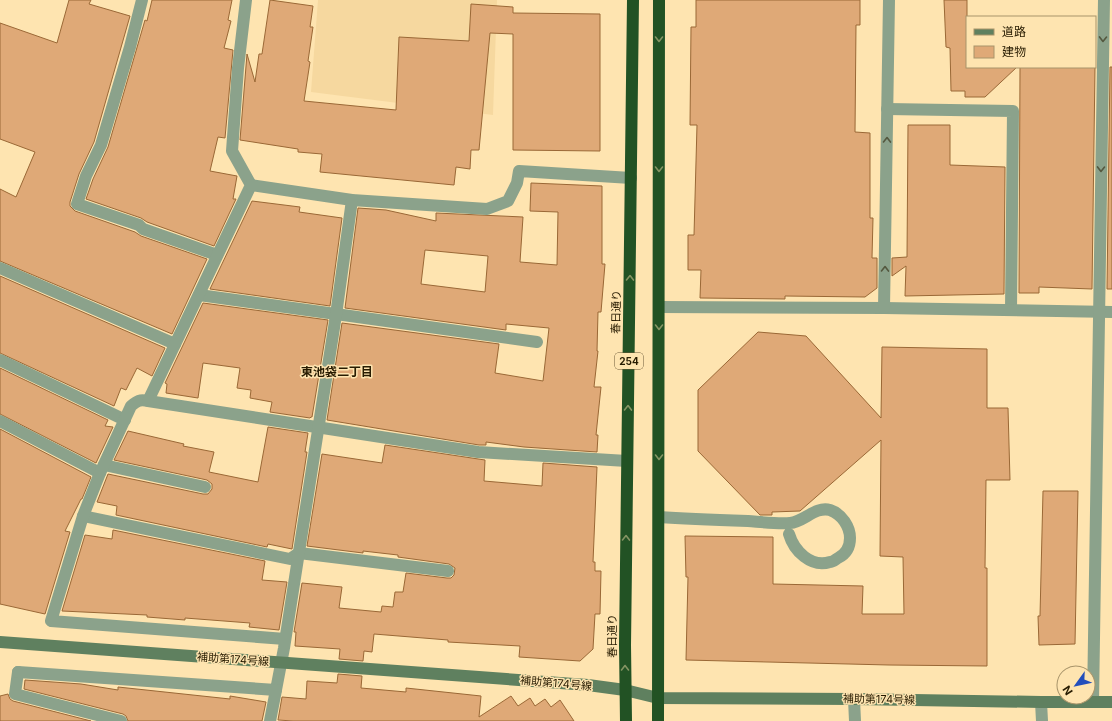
<svg xmlns="http://www.w3.org/2000/svg" width="1112" height="721" font-family="Inter,'Noto Sans JP',sans-serif">
  <style>
    .built { fill: #f6d89f }
    .building { fill: #dfa977; stroke: #9a6836; fill-rule: evenodd }
    .lines { fill: none; stroke-linecap: round; stroke-linejoin: round }
    .lane { stroke: #8ba28b; stroke-width: 12 }
    .street { stroke: #8ba28b; stroke-width: 12 }
    .secondary { stroke: #5f805f; stroke-width: 12 }
    .highway { stroke: #225224; stroke-width: 12 }
    .oneway { stroke: #859463 }
    .oneway2 { stroke: #54583f }
    .labels { text-anchor: middle; stroke-width: 3; stroke-linejoin: round; paint-order: stroke }
    .shield { fill: #fee4b0; stroke: #685736; stroke-width: 1 }
    .shield-label { font-size: 10px; font-weight: bold; fill: #271b01 }
    .street-label { font-size: 11px; fill: #271b01; stroke: #fee4b0 }
    .neighbourhood-label { font-size: 12px; font-weight: bold; fill: #271b01; stroke: #fee4b0 }
  </style>
  <rect width="100%" height="100%" fill="#fee4b0"/>
  <!-- built -->
  <polygon class="built" points="318,0 497,0 493,115 311,92"/>
  <!-- building -->
  <g class="building">
    <polygon points="69,0 91,0 89,4 130,16 94,142 79,174 70,202 70,206 75,211 135,232 141,236 207,259 172,334 0,261 0,189 16,197 35,152 0,139 0,23 57,43"/>
    <polygon points="152,0 232,0 228,20 231,21 224,48 233,50 225,138 218,137 210,171 237,176 233,199 236,199 214,246 147,222 141,218 86,199 93,179 108,147 145,20 147,21"/>
    <polygon points="270,0 313,6 310,27 313,27 308,61 310,62 304,101 396,110 399,37 469,41 471,4 513,7 513,13 600,14 600,151 513,150 513,34 490,33 479,150 471,150 470,169 456,167 454,185 320,172 322,154 298,152 298,149 240,140 247,54 255,82 259,54 262,54"/>
    <polygon points="696,0 860,0 860,25 856,25 855,132 870,133 870,218 873,218 872,258 877,258 877,288 865,297 785,296 785,299 700,298 701,270 688,270 688,235 694,235 697,125 690,125 691,27 696,27"/>
    <polygon points="944,0 967,0 967,67 1017,67 985,97 965,97 965,91 951,91 950,48 946,47"/>
    <polygon points="1020,67 1095,67 1092,289 1039,287 1039,293 1019,293"/>
    <polygon points="1110,67 1112,67 1112,289 1107,289"/>
    <polygon points="908,125 950,125 950,165 1005,167 1004,294 905,296 906,266 892,276 892,258 907,257"/>
    <path d="M531,183l71,3v78h3l-4,48h-3l-1,39h1l-4,36h7l-5,48h2l-1,17 -73,-5 -38,-5v3h-7l-152,-25 15,-97 157,21 -4,29 48,8 6,-53 -43,-4v6l-161,-22 13,-100 28,2 50,11v-8l87,4 -3,45 37,3 1,-53 -28,-1zM425,250l63,6 -3,36 -64,-8z"/>
    <polygon points="252,201 300,207 299,212 342,218 330,306 210,289"/>
    <polygon points="0,276 165,348 152,376 137,368 126,390 121,388 114,406 0,353"/>
    <polygon points="203,303 328,320 312,417 311,417 310,418 270,412 272,402 250,398 251,390 237,388 240,368 203,363 198,398 166,393 167,384 165,383"/>
    <polygon points="758,332 806,336 881,418 882,347 987,349 987,408 1008,408 1010,480 986,480 985,568 987,568 987,666 889,665 686,660 688,577 686,577 685,536 773,537 773,584 863,586 862,614 904,614 903,557 880,556 881,440 800,511 772,512 772,515 760,515 698,451 698,390"/>
    <polygon points="0,368 108,420 105,426 113,427 96,463 0,414"/>
    <polygon points="268,427 308,433 305,452 307,452 292,549 268,544 267,547 116,515 117,506 97,502 108,474 203,494 208,494 212,489 212,484 207,480 114,460 128,431 184,444 183,446 214,452 209,472 258,482"/>
    <polygon points="0,429 91,477 82,499 81,499 65,531 70,532 45,614 0,604"/>
    <polygon points="385,445 485,460 484,481 542,486 543,463 597,467 593,562 595,562 595,571 601,571 600,614 595,614 593,649 580,661 519,657 520,646 448,642 448,640 374,634 372,652 364,651 363,661 339,659 340,649 295,646 296,632 294,632 302,583 342,587 339,608 381,612 382,606 393,607 395,592 403,592 406,573 447,578 451,578 454,575 455,568 449,564 398,557 398,555 363,551 363,553 307,546 322,454 382,463"/>
    <polygon points="1043,491 1078,491 1075,644 1039,645 1038,616 1040,616"/>
    <polygon points="113,530 265,561 262,580 287,582 279,630 249,627 250,623 185,618 185,620 147,617 147,615 62,611 85,535 112,539"/>
    <polygon points="338,674 362,676 361,688 406,692 406,688 481,696 479,717 511,696 518,706 530,698 535,706 545,699 551,707 560,700 574,721 293,721 278,720 282,697 306,699 307,681 337,683"/>
    <polygon points="25,680 81,684 118,690 118,687 230,699 230,696 266,702 262,721 128,721 126,716 123,714 24,689"/>
    <polygon points="8,694 10,699 13,701 91,721 0,721 0,696"/>
  </g>
  <g class="lines">
    <!-- lane -->
    <g class="lane">
      <polyline points="142,0 130,47 101,145 86,176 77,204 139,225 143,229 217,255"/>
      <polyline points="0,268 175,344"/>
      <polyline points="199,295 537,342"/>
      <polyline points="0,360 125,420"/>
      <polyline points="0,421 100,473"/>
      <polyline points="104,465 205,487"/>
      <polyline points="83,516 290,559 299,553 448,571"/>
      <path d="M659,517c29,2 59,3 89,4 13,1 29,3 42,2 14,-1 25,-17 40,-13 12,4 20,17 20,28 0,9 -4,16 -12,20 -2,1 -5,4 -8,4 -19,6 -36,-11 -41,-28"/>
      <polyline points="18,672 15,694 121,721"/>
    </g>
    <!-- street -->
    <g class="street">
      <path d="M246,0l-8,68 -6,83 19,34 -103,216c-8,-2 -11,0 -17,5l-31,67 -17,43 -32,105 234,18"/>
      <polyline points="887,109 1013,111 1011,310"/>
      <polyline points="251,185 352,200 487,209 508,201 517,183 519,171 631,178"/>
      <polyline points="659,307 884,308 1112,312"/>
      <polyline points="884,308 889,0"/>
      <polyline points="148,401 478,452 627,461"/>
      <polyline points="18,672 276,690 284,648 336,315 352,200"/>
      <polyline points="854,699 855,721"/>
      <polyline points="1041,702 1042,721"/>
      <polyline points="1093,702 1104,0"/>
      <polyline points="270,721 276,690"/>
    </g>
    <!-- secondary -->
    <polyline class="secondary" points="0,642 588,685 625,690 658,698 854,699 1041,702 1112,702"/>
    <!-- highway -->
    <g class="highway">
      <polyline points="626,721 625,645 633,0"/>
      <polyline points="658,721 659,0"/>
    </g>
  </g>
  <!-- one-way arrows -->
  <defs><path id="oneway-chevron" d="M-2-3.5L2.5 0L-2 3.5" fill="none" stroke-width="1.6" stroke-linecap="round" stroke-linejoin="round"/></defs>
  <g class="oneway">
    <use href="#oneway-chevron" transform="translate(659 39) rotate(90)"/>
    <use href="#oneway-chevron" transform="translate(659 169) rotate(90)"/>
    <use href="#oneway-chevron" transform="translate(630 278) rotate(-89)"/>
    <use href="#oneway-chevron" transform="translate(659 327) rotate(90)"/>
    <use href="#oneway-chevron" transform="translate(628 408) rotate(-89)"/>
    <use href="#oneway-chevron" transform="translate(659 457) rotate(90)"/>
    <use href="#oneway-chevron" transform="translate(626 538) rotate(-89)"/>
    <use href="#oneway-chevron" transform="translate(625 668) rotate(-90)"/>
  </g>
  <g class="oneway2">
    <use href="#oneway-chevron" transform="translate(1103 39) rotate(91)"/>
    <use href="#oneway-chevron" transform="translate(887 140) rotate(-89)"/>
    <use href="#oneway-chevron" transform="translate(1101 169) rotate(91)"/>
    <use href="#oneway-chevron" transform="translate(885 269) rotate(-89)"/>
  </g>
  <g class="labels">
    <!-- shield labels -->
    <rect class="shield" x="615" y="353" width="28" height="16" rx="3"/>
    <g class="shield-label">
      <text x="629" y="365">254</text>
    </g>
    <!-- street labels -->
    <g class="street-label">
      <text transform="translate(616 312) rotate(-89)" y="4">春日通り</text>
      <text transform="translate(612 636) rotate(-90)" y="4">春日通り</text>
      <text transform="translate(233 659) rotate(4)" y="4">補助第174号線</text>
      <text transform="translate(556 683) rotate(5)" y="4">補助第174号線</text>
      <text transform="translate(879 699) rotate(1)" y="4">補助第174号線</text>
    </g>
    <!-- neighbourhood labels -->
    <g class="neighbourhood-label">
      <text x="337" y="376">東池袋二丁目</text>
    </g>
  </g>
  <!-- legend -->
  <rect x="966" y="16" width="130" height="52" fill="#fee4b0" stroke="#a8946a"/>
  <rect x="974" y="29" width="20" height="6" fill="#5f805f" stroke="#a8946a"/>
  <text x="1002" y="36" font-size="12" fill="#271b01">道路</text>
  <rect x="974" y="46" width="20" height="12" fill="#dfa977" stroke="#a8946a"/>
  <text x="1002" y="56" font-size="12" fill="#271b01">建物</text>
  <!-- north arrow -->
  <g transform="translate(1076 685) rotate(237)"><circle r="19" fill="#fee4b0" stroke="#a8946a"/>
  <path d="M0-3L7 15L0 10L-7 15Z" fill="#234ebc"/>
  <text y="-6" font-size="11" font-weight="bold" text-anchor="middle" fill="#271b01">N</text>
  </g>
</svg>
